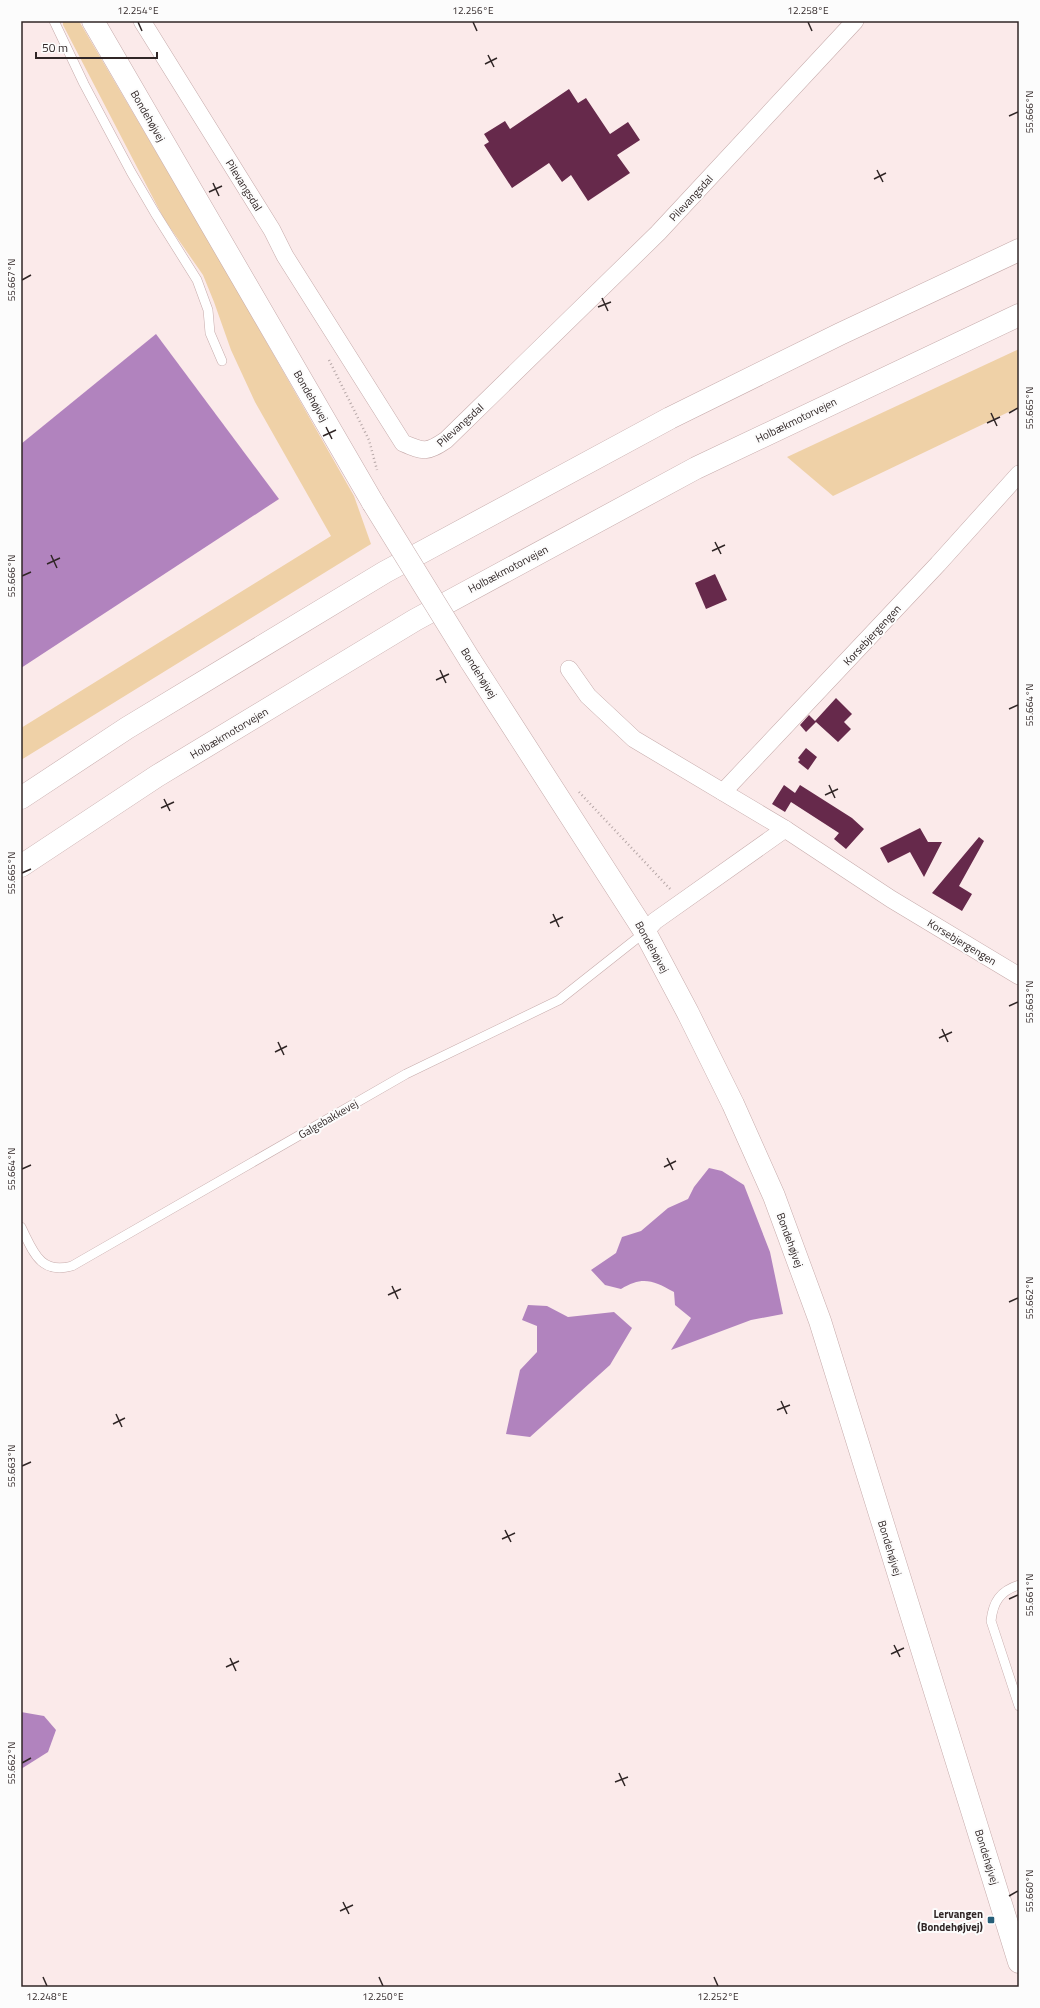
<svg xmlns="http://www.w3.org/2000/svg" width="1040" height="2008" font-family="'Titillium Web',sans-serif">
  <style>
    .green { fill: #efd1a7 }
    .water { fill: #b183be }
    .building { fill: #66294b }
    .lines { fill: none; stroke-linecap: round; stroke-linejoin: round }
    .lane-casing { stroke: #c6abab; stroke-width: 10 }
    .street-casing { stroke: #c6abab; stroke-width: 18 }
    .secondary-casing { stroke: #c6abab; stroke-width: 23 }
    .highway-casing { stroke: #c6abab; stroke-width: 23 }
    .path { stroke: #b6a7a7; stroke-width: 2.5; stroke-dasharray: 1 3; stroke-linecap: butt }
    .lane { stroke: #fff; stroke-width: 9 }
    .street { stroke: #fff; stroke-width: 17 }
    .secondary { stroke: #fff; stroke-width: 22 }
    .highway { stroke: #fff; stroke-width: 22 }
    .secondary-bridge-casing { stroke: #c6abab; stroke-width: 23; stroke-linecap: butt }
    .secondary-bridge { stroke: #fff; stroke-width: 22 }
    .ticks { fill: none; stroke: #302626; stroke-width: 1.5 }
    .poi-dot { fill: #265e78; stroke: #fcfcfc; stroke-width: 1.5 }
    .labels { text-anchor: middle; stroke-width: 4; stroke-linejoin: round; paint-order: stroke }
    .street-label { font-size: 11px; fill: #302626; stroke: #fcfcfc }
    .poi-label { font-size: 11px; font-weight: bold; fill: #302626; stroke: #fcfcfc; text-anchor: end }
    .neatline { fill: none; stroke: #302626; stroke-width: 1.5 }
    .ticks-label { font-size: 10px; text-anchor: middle; fill: #302626 }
  </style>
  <rect width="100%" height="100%" fill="#fbeaea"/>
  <!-- green -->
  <g class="green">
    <polygon points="63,21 79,21 225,269 354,496 371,544 21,760 21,728 331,536 255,402 231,350 214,302 203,275 164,219 63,25"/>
    <polygon points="1019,349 1019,407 833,496 787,457"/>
  </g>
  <!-- water -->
  <g class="water">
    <polygon points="156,334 279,499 21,668 21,444"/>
    <path d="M709,1168l13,3 22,14 26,67 13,62 -32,6 -80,30 20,-32 -16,-13 -1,-13c-21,-12 -32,-16 -53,-3l-16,-4 -14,-15 25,-17 6,-16 19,-6 27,-23 20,-9 6,-12z"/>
    <polygon points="528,1305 547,1306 568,1317 614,1312 632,1328 610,1365 530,1437 506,1434 520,1370 537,1352 537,1326 522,1320"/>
    <polygon points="21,1712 44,1716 56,1730 48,1752 21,1769"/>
  </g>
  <!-- building -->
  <g class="building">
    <polygon points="569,89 578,103 586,98 610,134 628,122 640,140 617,155 630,173 588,201 571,175 562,182 549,163 512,188 484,145 489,142 484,134 505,121 510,129"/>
    <polygon points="715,574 727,600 706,609 695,583"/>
    <polygon points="836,698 852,714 844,722 851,729 838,742 816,722 806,732 800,725 809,715 815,721"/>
    <polygon points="806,748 817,757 808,770 798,762 800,760 798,758"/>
    <polygon points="784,785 795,793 800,785 852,818 864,829 846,849 834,839 839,833 791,802 785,812 772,804"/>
    <polygon points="920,828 928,842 942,842 924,877 910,852 888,863 880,848"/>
    <polygon points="979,837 984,841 959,886 972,894 962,911 932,893"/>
  </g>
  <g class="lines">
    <defs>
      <g id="lane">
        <polyline points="54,21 84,84 131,172 155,213 197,280 208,310 210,333 222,361"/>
        <path d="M21,1227c12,24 19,48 51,39l334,-192 153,-74 86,-68"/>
        <path d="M1019,1585c-19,6 -26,17 -28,36l28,85"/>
      </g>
      <g id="street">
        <path d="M142,21l130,209 13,26 118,187c21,9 24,10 43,-3l212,-207 197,-212"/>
        <polyline points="569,669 588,696 634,739 785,829 891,899 1019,976"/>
        <polyline points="723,792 938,564 1019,474"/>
        <polyline points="645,932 655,921 785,829"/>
      </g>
      <g id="secondary">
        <polyline points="93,21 373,503"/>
        <polyline points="470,660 645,932 688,1013 733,1104 774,1196 820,1321 1019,1962"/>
      </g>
      <g id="highway">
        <polyline points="21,798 127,728 385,572 670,418 840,334 1019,250"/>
        <polyline points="21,866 157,776 415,620 696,468 1019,315"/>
      </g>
    </defs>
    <!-- lane casing -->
    <use href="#lane" class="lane-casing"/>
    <!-- street casing -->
    <use href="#street" class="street-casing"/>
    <!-- secondary casing -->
    <use href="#secondary" class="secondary-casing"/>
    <!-- highway casing -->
    <use href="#highway" class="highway-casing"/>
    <!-- path -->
    <g class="path">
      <polyline points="329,360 369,440 377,470"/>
      <polyline points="579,792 672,891"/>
    </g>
    <!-- lane -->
    <use href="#lane" class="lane"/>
    <!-- street -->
    <use href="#street" class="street"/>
    <!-- secondary -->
    <use href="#secondary" class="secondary"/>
    <!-- highway -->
    <use href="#highway" class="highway"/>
    <defs>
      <polyline id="secondary-bridge" points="373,503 470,660"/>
    </defs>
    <!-- secondary-bridge casing -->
    <use href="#secondary-bridge" class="secondary-bridge-casing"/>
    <!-- secondary-bridge -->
    <use href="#secondary-bridge" class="secondary-bridge"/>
  </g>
  <!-- ticks -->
  <path class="ticks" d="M138,22l4,9M473,22l4,9M808,22l4,9M488,55l6,12M485,64l12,-6M1009,116l9,-4M877,170l6,12M874,179l12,-6M213,183l6,13M209,192l13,-6M22,280l9,-5M602,298l6,13M598,307l13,-5M991,413l6,13M1009,413l9,-5M987,423l13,-6M326,427l6,12M323,436l13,-6M715,542l6,12M712,551l13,-6M51,555l6,13M47,564l13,-6M22,576l9,-4M440,670l6,13M436,680l13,-6M1009,709l9,-4M829,785l6,13M825,795l13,-6M164,799l6,12M161,808l13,-6M22,873l9,-4M553,914l6,13M550,923l13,-6M1009,1006l9,-4M942,1029l6,13M939,1038l13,-6M278,1042l6,13M275,1052l12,-6M667,1158l6,12M664,1167l12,-6M22,1169l9,-4M392,1286l6,13M388,1295l13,-6M1009,1302l9,-4M781,1401l6,13M777,1410l13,-5M116,1414l6,13M113,1424l12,-6M22,1466l9,-4M505,1530l6,12M502,1539l13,-6M1009,1599l9,-4M894,1645l6,12M891,1654l13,-6M230,1658l6,13M226,1667l13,-6M22,1763l9,-5M619,1773l6,13M615,1782l13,-5M1009,1896l9,-5M343,1902l6,12M340,1911l13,-6M43,1977l4,9M379,1977l4,9M714,1977l4,9"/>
  <!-- markers -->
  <rect class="poi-dot" x="987" y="1916" width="8" height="8" rx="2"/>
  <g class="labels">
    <!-- street labels -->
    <g class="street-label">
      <text transform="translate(148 116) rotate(60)" y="4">Bondehøjvej</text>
      <text transform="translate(244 185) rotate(58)" y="4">Pilevangsdal</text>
      <text transform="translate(691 198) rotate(-47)" y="4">Pilevangsdal</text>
      <text transform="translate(311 396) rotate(60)" y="4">Bondehøjvej</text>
      <text transform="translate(796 420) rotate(-26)" y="4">Holbækmotorvejen</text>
      <text transform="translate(460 425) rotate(-42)" y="4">Pilevangsdal</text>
      <text transform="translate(508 569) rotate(-28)" y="4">Holbækmotorvejen</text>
      <text transform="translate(872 635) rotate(-47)" y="4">Korsebjergengen</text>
      <text transform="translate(479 673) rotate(58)" y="4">Bondehøjvej</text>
      <text transform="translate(229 733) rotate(-31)" y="4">Holbækmotorvejen</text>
      <text transform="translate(962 942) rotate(31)" y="4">Korsebjergengen</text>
      <text transform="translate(652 947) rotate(61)" y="4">Bondehøjvej</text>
      <text transform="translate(328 1119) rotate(-30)" y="4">Galgebakkevej</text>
      <text transform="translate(790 1240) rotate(70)" y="4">Bondehøjvej</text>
      <text transform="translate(890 1548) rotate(73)" y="4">Bondehøjvej</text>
      <text transform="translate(987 1857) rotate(73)" y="4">Bondehøjvej</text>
    </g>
    <!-- poi labels -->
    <g class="poi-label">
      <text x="983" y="1918">Lervangen<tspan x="983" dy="13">(Bondehøjvej)</tspan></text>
    </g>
  </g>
  <!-- border -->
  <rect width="1040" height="2008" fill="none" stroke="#fcfcfc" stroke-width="44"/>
  <!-- scale -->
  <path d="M36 52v6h121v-6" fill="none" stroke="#302626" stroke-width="2"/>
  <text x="42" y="52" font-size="12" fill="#302626" stroke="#fcfcfc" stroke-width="3" paint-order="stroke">50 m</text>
  <rect x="22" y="22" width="996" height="1964" class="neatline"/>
  <g class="ticks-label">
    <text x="138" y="14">12.254°E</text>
    <text x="473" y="14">12.256°E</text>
    <text x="808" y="14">12.258°E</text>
    <text transform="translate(1029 112) rotate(-90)" y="4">55.666°N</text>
    <text transform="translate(11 280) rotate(-90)" y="4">55.667°N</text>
    <text transform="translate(1029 408) rotate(-90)" y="4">55.665°N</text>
    <text transform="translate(11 576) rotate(-90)" y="4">55.666°N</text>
    <text transform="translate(1029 705) rotate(-90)" y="4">55.664°N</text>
    <text transform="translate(11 873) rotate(-90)" y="4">55.665°N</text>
    <text transform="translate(1029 1002) rotate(-90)" y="4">55.663°N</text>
    <text transform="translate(11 1169) rotate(-90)" y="4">55.664°N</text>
    <text transform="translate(1029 1298) rotate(-90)" y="4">55.662°N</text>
    <text transform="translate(11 1466) rotate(-90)" y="4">55.663°N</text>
    <text transform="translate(1029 1595) rotate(-90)" y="4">55.661°N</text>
    <text transform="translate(11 1763) rotate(-90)" y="4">55.662°N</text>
    <text transform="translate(1029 1891) rotate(-90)" y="4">55.660°N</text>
    <text x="47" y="2000">12.248°E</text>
    <text x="383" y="2000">12.250°E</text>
    <text x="718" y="2000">12.252°E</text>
  </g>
</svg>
